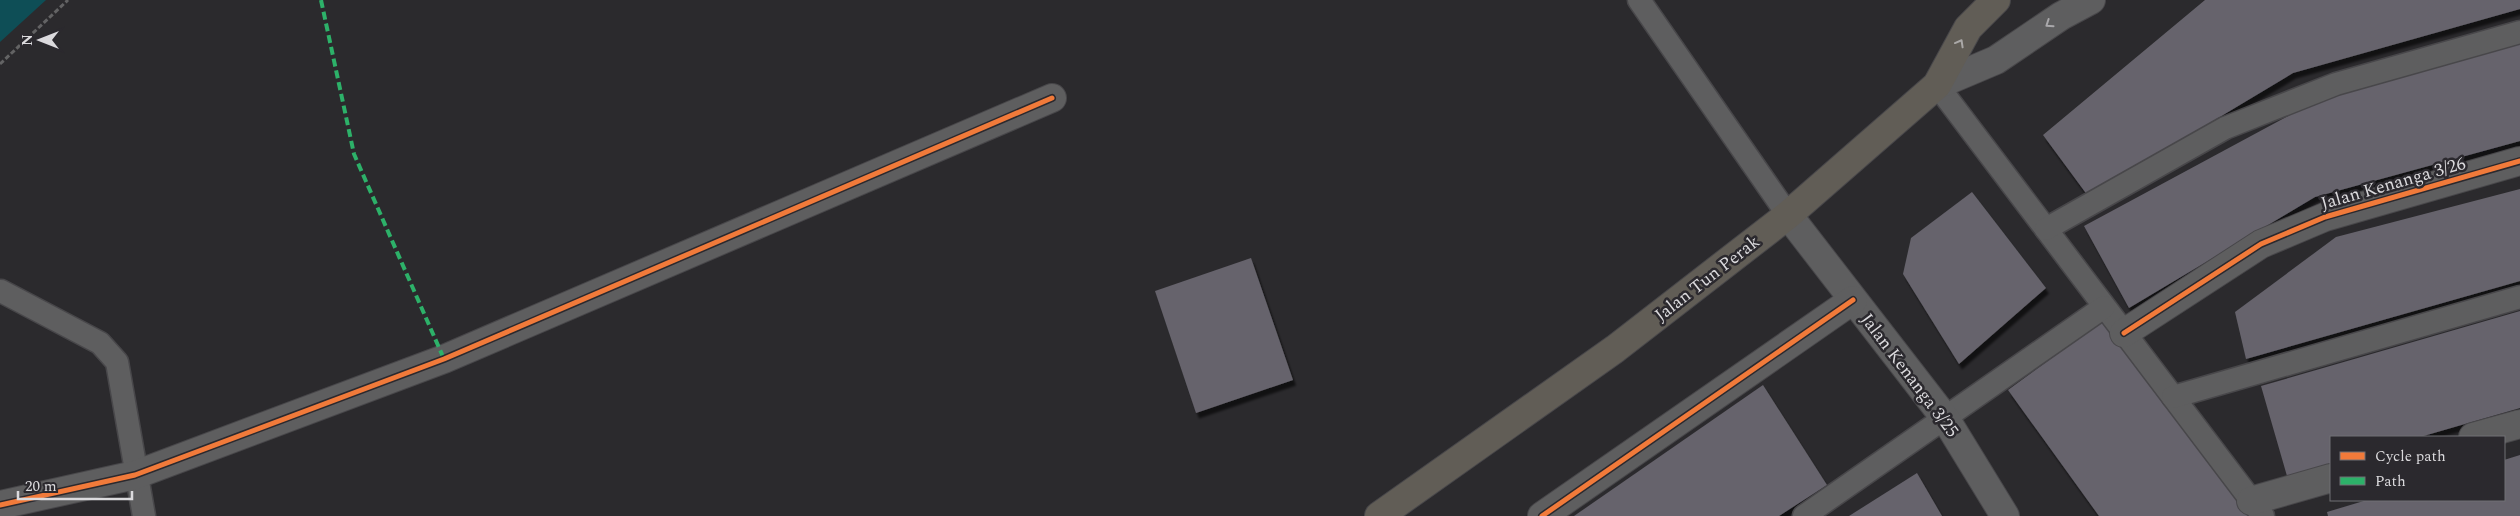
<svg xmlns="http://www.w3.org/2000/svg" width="2520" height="516" font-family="Spectral,serif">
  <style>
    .water { fill: #0e4e56 }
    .building { fill: #66636c; filter: url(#shadow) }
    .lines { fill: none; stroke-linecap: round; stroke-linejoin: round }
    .service-casing { stroke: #48474a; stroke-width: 25 }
    .minor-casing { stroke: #48474a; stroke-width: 30 }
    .tertiary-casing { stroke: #48474a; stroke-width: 30 }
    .primary-casing { stroke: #48474a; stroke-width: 30 }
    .path { stroke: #636364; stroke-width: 3; stroke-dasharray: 5 2.5; stroke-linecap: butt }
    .service { stroke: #5e5e5f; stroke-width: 22 }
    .minor { stroke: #5e5e5f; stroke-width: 28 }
    .tertiary { stroke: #5e5e5f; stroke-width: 28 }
    .primary { stroke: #615d56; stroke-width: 28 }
    .quiet { stroke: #2db169; stroke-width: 4; stroke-dasharray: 8 4; stroke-linecap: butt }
    .cycleway-casing { stroke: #2b292e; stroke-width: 8 }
    .cycleway { stroke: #f17a3a; stroke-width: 5 }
    .oneway { stroke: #a9a8ab }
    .oneway2 { stroke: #aaa8a7 }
    .labels { text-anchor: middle; stroke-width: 5; stroke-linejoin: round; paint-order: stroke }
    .street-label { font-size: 18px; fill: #dbdadd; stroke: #2b292e }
  </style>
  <defs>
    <filter id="shadow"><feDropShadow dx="3" dy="5.5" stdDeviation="1" flood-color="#0009"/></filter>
  </defs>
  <rect width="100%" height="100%" fill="#2b2a2d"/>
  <!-- water -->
  <polygon class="water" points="0,0 46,0 0,42"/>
  <!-- building -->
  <g class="building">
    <polygon points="2205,0 2520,0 2520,9 2293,73 2088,196 2043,135"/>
    <polygon points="2520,41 2520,141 2315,197 2129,308 2084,226 2327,95"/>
    <polygon points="2520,189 2520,281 2246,359 2235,312 2336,237"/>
    <polygon points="1972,192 2046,288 1959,364 1903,274 1911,238"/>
    <polygon points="1251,258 1293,380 1196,413 1155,291"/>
    <polygon points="2520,311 2520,408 2420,437 2331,437 2331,463 2287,476 2261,386"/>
    <polygon points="2102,321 2253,516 2099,516 2008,390"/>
    <polygon points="1763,385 1827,485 1779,516 1574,516"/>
    <polygon points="2520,455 2520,516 2328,516 2327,512 2367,500 2504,500 2504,460"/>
    <polygon points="1917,473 1942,516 1849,516"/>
  </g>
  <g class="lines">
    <defs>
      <g id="service">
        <polyline points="1639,0 1788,215"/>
        <polyline points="1937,85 2263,516"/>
        <polyline points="2046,229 2225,128 2336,84 2520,32"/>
        <polyline points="1,291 100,343 117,362 144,516"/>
        <polyline points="2173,397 2520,297"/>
        <polyline points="1804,516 2104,307"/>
      </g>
      <g id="minor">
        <polyline points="1788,215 1945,418 2005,516"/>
        <polyline points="2124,333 2261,244 2325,217 2520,161"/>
        <polyline points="2473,437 2520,424"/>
        <polyline points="2251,501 2331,478"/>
        <polyline points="0,505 135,475 444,359 1052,98"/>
        <polyline points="1542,516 1853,300"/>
      </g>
      <polyline id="tertiary" points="1937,85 1996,60 2061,16 2091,0"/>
      <polyline id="primary" points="1379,516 1615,349 1788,215 1937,85 1968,28 1996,0"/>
    </defs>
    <!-- service casing -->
    <use href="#service" class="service-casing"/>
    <!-- minor casing -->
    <use href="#minor" class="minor-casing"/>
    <!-- tertiary casing -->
    <use href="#tertiary" class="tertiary-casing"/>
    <!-- primary casing -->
    <use href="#primary" class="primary-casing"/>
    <!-- path -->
    <polyline class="path" points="0,64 68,0"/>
    <!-- service -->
    <use href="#service" class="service"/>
    <!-- minor -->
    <use href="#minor" class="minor"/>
    <!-- tertiary -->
    <use href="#tertiary" class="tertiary"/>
    <!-- primary -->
    <use href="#primary" class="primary"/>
    <!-- quiet -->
    <polyline class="quiet" points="321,0 354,154 444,359"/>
    <defs>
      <g id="cycleway">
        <polyline points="2124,333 2261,244 2325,217 2520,161"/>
        <polyline points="0,505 135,475 444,359 1052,98"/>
        <polyline points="1542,516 1853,300"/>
      </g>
    </defs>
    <!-- cycleway casing -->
    <use href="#cycleway" class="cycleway-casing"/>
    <!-- cycleway -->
    <use href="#cycleway" class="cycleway"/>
  </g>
  <!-- one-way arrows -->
  <defs><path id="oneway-chevron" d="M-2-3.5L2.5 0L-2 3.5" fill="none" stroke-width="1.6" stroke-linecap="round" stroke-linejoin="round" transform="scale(1.25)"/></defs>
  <use class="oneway" href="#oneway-chevron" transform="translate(2049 24) rotate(146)"/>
  <use class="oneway2" href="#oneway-chevron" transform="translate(1960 43) rotate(-61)"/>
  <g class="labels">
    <!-- street labels -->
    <g class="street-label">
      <text transform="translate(2393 183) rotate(-16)" y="6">Jalan Kenanga 3/26</text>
      <text transform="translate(1707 278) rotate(-38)" y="6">Jalan Tun Perak</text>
      <text transform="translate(1910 375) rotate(53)" y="6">Jalan Kenanga 3/25</text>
    </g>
  </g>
  <!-- legend -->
  <rect x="2330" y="436" width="175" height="65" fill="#2b292e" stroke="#717074"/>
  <rect x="2340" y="452" width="25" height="8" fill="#f17a3a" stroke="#717074"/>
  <text x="2375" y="461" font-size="15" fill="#dbdadd">Cycle path</text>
  <rect x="2340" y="477" width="25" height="8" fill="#2db169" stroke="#717074"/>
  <text x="2375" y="486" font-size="15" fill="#dbdadd">Path</text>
  <!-- north arrow -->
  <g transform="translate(40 40) rotate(270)" stroke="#2b292e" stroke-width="4" paint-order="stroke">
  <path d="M0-4L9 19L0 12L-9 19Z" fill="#dbdadd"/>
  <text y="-8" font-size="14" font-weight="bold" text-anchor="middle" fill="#dbdadd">N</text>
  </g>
  <!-- scale -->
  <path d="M18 491v8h114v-8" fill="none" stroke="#dbdadd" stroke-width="2.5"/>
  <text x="25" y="491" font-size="15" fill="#dbdadd" stroke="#2b292e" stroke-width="4" paint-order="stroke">20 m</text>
</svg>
